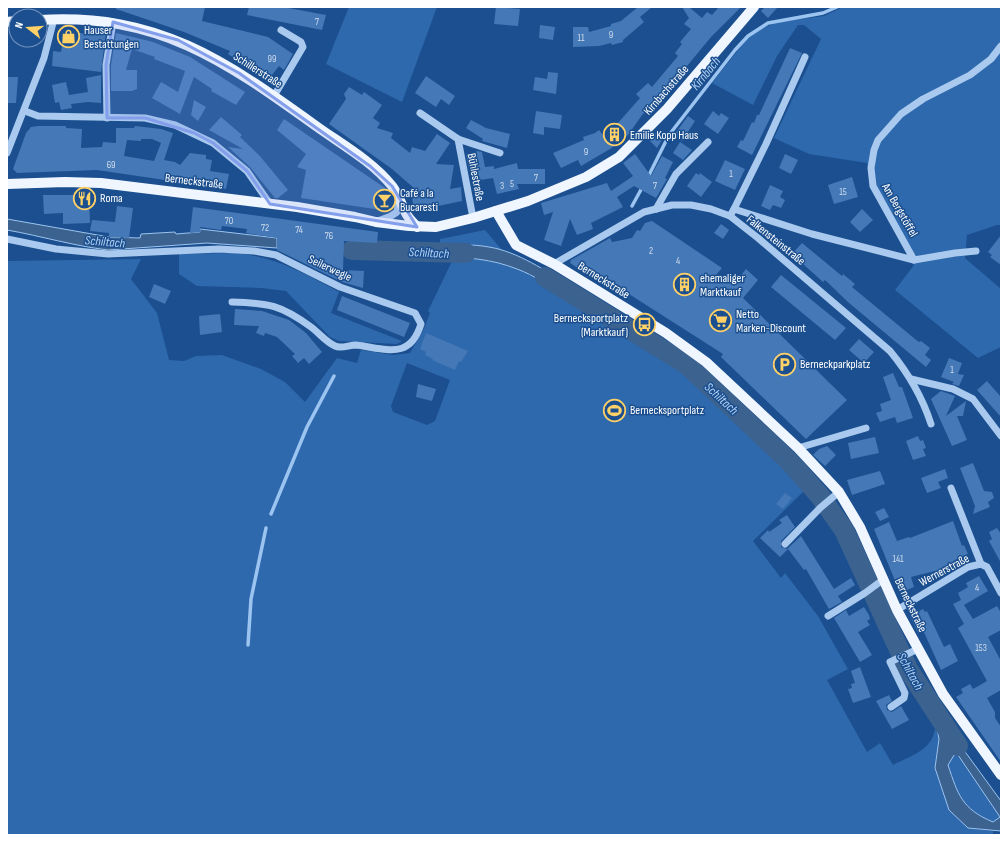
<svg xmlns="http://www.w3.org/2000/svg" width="1008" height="842" font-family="'Sofia Sans Condensed',sans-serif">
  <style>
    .green { fill: #2e69ad; fill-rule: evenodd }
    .water { fill: #3c6290; stroke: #9cc4f0; fill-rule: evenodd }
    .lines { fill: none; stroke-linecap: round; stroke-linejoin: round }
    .stream { stroke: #9cc4f0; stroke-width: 3.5 }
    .river { stroke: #3c6290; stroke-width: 20 }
    .building { fill: #4478b7; fill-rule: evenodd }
    .minor { stroke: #a9c9ee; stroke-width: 7 }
    .major { stroke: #f0f6ff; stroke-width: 10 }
    .marked { fill: #839eea; fill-opacity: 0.2; stroke: #839eea; stroke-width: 3; stroke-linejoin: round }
    .labels { text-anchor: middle; stroke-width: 3; stroke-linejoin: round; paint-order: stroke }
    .number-label { font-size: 10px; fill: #d0dded }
    .poi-label { font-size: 12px; fill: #fff; stroke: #1b4f8f; text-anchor: start }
    .street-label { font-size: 12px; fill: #fff; stroke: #1b4f8f }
    .water-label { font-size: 13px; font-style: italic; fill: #b5d3f5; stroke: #1b4f8f }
  </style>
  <rect width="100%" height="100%" fill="#1b4f8f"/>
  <!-- green -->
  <g class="green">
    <polygon points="349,7 437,7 402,102 326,64"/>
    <polygon points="843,7 1001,7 1001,225 997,225 967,235 965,258 1001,289 1001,347 978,358 895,290 914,265 871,188 867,163 809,154 774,138 821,39 804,25 798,25 777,56 753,105 712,83 749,36 760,29 777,22 824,16"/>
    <polygon points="485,230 502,250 476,245 440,244 440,239"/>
    <path d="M232,253c40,2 72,20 107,39l-8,21 71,28 -5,3 -58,-3 -9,-4 -44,-46 -25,-3 -64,-2 -18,-12v-20z"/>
    <path d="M454,257c24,1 47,5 69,14l154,94 129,124 -53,52 28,37 4,-5 33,43 30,53 -21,11 40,72 13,-9 13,22c17,-9 40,-15 42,-37h2l2,11 -4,29 33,60 25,3v4h-986v-574l134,-2 -10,20 26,34 12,47 15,1 12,-5 26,-1 39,14 24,13 20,20 32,-44 20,5 4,-13 32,5 17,-2 13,-22 7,-18 -2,-2zM407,363l43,17 -15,41 -8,4 -34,-13 -2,-6z"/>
    <path d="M955,751l45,66 -7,5c-32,-15 -35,-25 -45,-57z"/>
  </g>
  <!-- water -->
  <g class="water">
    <path d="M7,219l102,18 31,1 1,-4 34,-2 1,2 24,-2v-3l77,9v10l-70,-5 -99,7c-34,-4 -67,-14 -101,-20z"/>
    <polygon points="352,244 433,245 433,258 351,256"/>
    <path d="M440,244c16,1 33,0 49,3 30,5 56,24 83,39l-6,10c-16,-9 -32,-21 -49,-27 -25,-10 -51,-12 -77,-12z"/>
    <path d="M947,721l19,32 35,48v30l-33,-3 -19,-18 -14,-42 4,-29 -2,-11zM956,752l44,65 -7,5c-31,-13 -35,-27 -45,-57z"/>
  </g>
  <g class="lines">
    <!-- stream -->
    <g class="stream">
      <polyline points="648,177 669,135 735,50 748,36 768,23 823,13 837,7"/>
      <polyline points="632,206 643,186"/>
      <polyline points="271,514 307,427 334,376"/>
      <polyline points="248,645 251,599 266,528"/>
    </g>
    <!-- river -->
    <g class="river">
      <polyline points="352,250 466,253"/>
      <polyline points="545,277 686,364 789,461 820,496 844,530 908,669 958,746"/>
    </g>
  </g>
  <!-- building -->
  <g class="building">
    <polygon points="116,7 205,7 202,21 268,37 293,54 284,70 279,66 268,80 248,66 247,67 228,54 230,51 184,32 116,9"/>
    <polygon points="249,7 283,7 326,15 322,30 247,15"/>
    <polygon points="496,7 520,9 518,26 494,24"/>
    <polygon points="638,7 652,7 640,17 644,22 623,40 623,42 612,45 611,43 599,46 573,47 573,27 588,27 589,32 611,26 611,24 621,21"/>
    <polygon points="682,7 689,7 702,18 707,12 712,15 719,7 741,7 711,37 659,100 642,115 628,135 610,149 581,166 578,160 561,168 553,153 584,140 583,137 595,133 599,130 603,135 618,123 640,98 636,94 648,83 652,87 678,56 675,53 682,44 680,42 691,29 684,24 689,18"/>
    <polygon points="765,7 778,7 768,18 761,11"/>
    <polygon points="540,25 555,27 553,40 539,38"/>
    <polygon points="92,30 106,32 101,72 52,66 53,51 61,52 64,34 69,35 69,33 74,34 75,32 91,35"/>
    <polygon points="116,33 153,42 190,57 245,92 236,105 211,91 212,89 194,77 180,114 152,98 161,82 178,92 185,71 154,59 155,57 132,49 126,70 137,70 137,89 132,91 111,91 111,65"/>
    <polygon points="790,48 802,53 752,155 737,147 741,140 743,141 752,122 754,123 757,115 759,115"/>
    <polygon points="548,72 558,73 556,94 533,90 535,77 547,79"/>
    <polygon points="101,75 101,103 88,102 71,104 72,108 61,110 59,102 55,103 52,85 66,82 69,95 88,92 86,78"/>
    <polygon points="426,76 455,96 449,105 441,99 436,107 415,93"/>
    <polygon points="7,77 18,77 16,103 7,103"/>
    <polygon points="349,87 362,95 364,92 382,105 373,118 380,123 377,128 393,133 391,138 410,153 412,147 425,151 437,134 450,143 436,164 454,165 450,189 461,187 462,201 414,211 412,197 423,196 392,169 329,124 346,99 344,94"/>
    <polygon points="194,100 206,107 198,121 191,115"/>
    <polygon points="536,111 562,115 560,129 544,127 544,135 533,133"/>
    <polygon points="713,111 719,116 721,113 729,118 718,134 704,124"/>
    <polygon points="688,116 695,121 682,141 674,135"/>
    <polygon points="221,117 242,135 240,137 259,155 288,190 278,198 275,198 250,167 228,147 243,149 209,130"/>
    <polygon points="284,119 385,188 392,198 390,208 381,210 301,198 306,170 297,167 306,154 277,130"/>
    <polygon points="471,120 486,128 510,134 507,148 482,141 483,139 466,128"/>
    <path d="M38,126h28v2l16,1 -1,19 21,-1 1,-5 13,1v-15h18l1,-2 26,3 12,4 -9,27 11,2 5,3 10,-12 16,2v4l6,1 -2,11 19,3 -3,15 -129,-19 -80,3 -4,-4 13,-36 5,-6zM141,139h11l9,4 -7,18 -30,-5 3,-16 14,1z"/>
    <polygon points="655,133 663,138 657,148 650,141"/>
    <polygon points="680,142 692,150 683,160 673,153"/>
    <polygon points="478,151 482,152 485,167 494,166 494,169 517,163 518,169 545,169 545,184 517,184 519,189 497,194 493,178 474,181 473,174 478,173 477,169 469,170 466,155"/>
    <polygon points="635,154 651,176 662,156 673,162 665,178 667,179 656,198 634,186 617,197 623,207 591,223 593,229 577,235 570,219 561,246 544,240 553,212 544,215 541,203 607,183 611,191 633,176 623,163"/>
    <polygon points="785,154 798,160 791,174 779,168"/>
    <polygon points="725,160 745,169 735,190 715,181"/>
    <polygon points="696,173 699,175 700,173 712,182 701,197 687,186"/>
    <polygon points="852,177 858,197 834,204 828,185"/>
    <polygon points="770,185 783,191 780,197 785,200 781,208 773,205 770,210 761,206"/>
    <polygon points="43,195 89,195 90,223 63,224 63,213 44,214"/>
    <polygon points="117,206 133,208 129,238 109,237 109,233 90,231 92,220 115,222"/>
    <polygon points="193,207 378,232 377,243 344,241 343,270 364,271 363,288 342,282 277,250 277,238 246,233 247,229 222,226 221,230 200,227 201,232 190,233"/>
    <polygon points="862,209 873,220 860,232 850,222"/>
    <polygon points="652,221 722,268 716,275 727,282 737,280 746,269 758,280 743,298 847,400 806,439 721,357 723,354 607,280 597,274 594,279 570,263 571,260 610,238 612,242 632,238 637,230 640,231 645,223"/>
    <polygon points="721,224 729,230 723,239 714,233"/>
    <polygon points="1001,235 1001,265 990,257 992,255 988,252"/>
    <polygon points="802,243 842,276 843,274 855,284 852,287 915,339 919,342 921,341 930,348 925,355 931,360 926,367 849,303 825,280 823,282 792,254"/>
    <polygon points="781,275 846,328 835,340 771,287"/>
    <polygon points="154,284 171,291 165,304 149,297"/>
    <polygon points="342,296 410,323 404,337 337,310"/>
    <polygon points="235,309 262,311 289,320 306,333 322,352 309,364 304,358 298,363 292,356 295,354 277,337 265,333 264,336 256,333 259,326 234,325"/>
    <polygon points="220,314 222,332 200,335 199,316"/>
    <polygon points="426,333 468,351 461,362 459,361 455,370 432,360 433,359 425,355 426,352 420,349"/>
    <polygon points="859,339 874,352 864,363 849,350"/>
    <polygon points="949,358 962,363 958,374 964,375 959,386 952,384 954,382 941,377"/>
    <polygon points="893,373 899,387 902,387 913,418 897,423 895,417 880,422 876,413 882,411 880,404 891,400 883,377"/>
    <polygon points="987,381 1001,397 1001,417 977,390"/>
    <polygon points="418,384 436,389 432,401 416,397"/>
    <polygon points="941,391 955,396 946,416 966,401 963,416 957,416 967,440 952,446 931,399"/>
    <polygon points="918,436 920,441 923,440 926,448 923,449 926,456 913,460 906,441"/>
    <polygon points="875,437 879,453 851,459 848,443"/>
    <polygon points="827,446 836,455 825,466 813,455 819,449"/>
    <polygon points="973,463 984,491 992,492 994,498 988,502 990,507 973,514 975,506 960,468"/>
    <polygon points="945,469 948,478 938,482 941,488 927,493 921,478"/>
    <polygon points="880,471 885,484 852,495 847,480"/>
    <polygon points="785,493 792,498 783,509 776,504"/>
    <polygon points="884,508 889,517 880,521 875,512"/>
    <polygon points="787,515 795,527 781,541 781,547 787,549 801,536 834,589 851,578 855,585 838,596 842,602 829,609 806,569 804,570 788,549 780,557 760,538 768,530 769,532 782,523 779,520"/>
    <polygon points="953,521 962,546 964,545 968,554 958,558 949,565 950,568 937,575 935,571 911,577 914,587 900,593 874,529 889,522 897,541 909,537 910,538"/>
    <polygon points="997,528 1001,534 1001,563 989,541 992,539 989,532"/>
    <polygon points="979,576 988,591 964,605 973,619 997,606 1001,613 1001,630 988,637 1001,661 1001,690 987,698 995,712 995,718 1001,727 1001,762 956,697 963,693 961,689 970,684 973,689 987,681 958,628 964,624 953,604 961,600 958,593 968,587 966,583"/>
    <polygon points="864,607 869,615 870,619 867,621 870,625 858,632 872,655 860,662 834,618 846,610 849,616"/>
    <polygon points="923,609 925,612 927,611 944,647 950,644 958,661 941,670 923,630 918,633 910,616"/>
    <polygon points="860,667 871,697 853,703 848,689 852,688 851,684 855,683 851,671"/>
    <polygon points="889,695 892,701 886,705 887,710 892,712 901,706 909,720 892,729 876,701"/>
  </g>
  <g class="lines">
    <!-- minor -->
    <g class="minor">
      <polyline points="274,96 303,47 301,42 281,30"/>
      <polyline points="25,111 38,116 145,118 175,125 213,143 247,171 270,204"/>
      <polyline points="420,113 458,139 500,153"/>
      <polyline points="107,118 106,65 113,22"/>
      <polyline points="458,139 473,218"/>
      <polyline points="7,153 44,58 54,19"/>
      <polyline points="656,209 676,174 708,142"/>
      <polyline points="734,209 766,144 805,57"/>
      <polyline points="730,216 734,209 812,234 914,260 873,186 871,168 874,150 878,140 901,114 923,99 970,75 991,59 1001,46"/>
      <polyline points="378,221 391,216 397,212 399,200"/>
      <path d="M7,239l49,10 52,5 111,-5 35,2 22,4 64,32 75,26 6,11c-11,36 -34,25 -65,21 -7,0 -15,4 -21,1 -9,-4 -16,-13 -24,-19 -30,-22 -42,-24 -79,-25"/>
      <polyline points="914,260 955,253 976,251"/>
      <path d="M554,264l90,-52 28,-7h19l20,4 19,7 28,22 132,113c19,23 32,45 41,73"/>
      <polyline points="911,379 953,389 973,399 1001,436"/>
      <polyline points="798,448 866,428"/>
      <polyline points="951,488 981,564 987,567 1001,593"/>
      <polyline points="785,544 820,508 839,492"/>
      <polyline points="897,610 968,567 981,564"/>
      <polyline points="828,616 865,593 884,579"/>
      <polyline points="891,707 904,698 905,693 890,662 918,649"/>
    </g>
    <!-- major -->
    <g class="major">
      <path d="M40,20c118,-7 184,40 276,106 25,18 56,35 76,60 6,8 9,18 14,27 2,5 7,9 11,14"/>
      <polyline points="7,22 16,21"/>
      <polyline points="7,184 65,182 101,183 297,207 355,217 376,222 409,226 436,227 473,218 528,201 586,177 619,157 667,109 754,7"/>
      <polyline points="496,211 516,245 554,264 666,333 706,362 798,448 839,492 860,527 897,610 943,694 1001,775"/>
    </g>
  </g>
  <!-- marked area -->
  <path class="marked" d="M113,22l65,18 61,33 131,93 22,20 25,41 -147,-23 -23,-33 -34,-28 -19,-10 -49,-15h-38l-1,-53z"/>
  <!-- icons -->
  <defs>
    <symbol id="shop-ring" viewBox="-11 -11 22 22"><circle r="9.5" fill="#1b4f8f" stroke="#ffd166" stroke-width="1.5"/><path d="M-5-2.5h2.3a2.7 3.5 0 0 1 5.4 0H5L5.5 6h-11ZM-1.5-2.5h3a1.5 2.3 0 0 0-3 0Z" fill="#ffd166"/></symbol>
    <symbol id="building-ring" viewBox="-11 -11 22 22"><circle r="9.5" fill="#1b4f8f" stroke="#ffd166" stroke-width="1.5"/><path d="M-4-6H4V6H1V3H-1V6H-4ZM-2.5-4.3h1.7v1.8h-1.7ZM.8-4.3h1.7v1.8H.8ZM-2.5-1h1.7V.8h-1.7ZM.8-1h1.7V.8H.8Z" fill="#ffd166"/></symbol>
    <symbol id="restaurant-ring" viewBox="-11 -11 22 22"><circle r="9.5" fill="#1b4f8f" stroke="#ffd166" stroke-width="1.5"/><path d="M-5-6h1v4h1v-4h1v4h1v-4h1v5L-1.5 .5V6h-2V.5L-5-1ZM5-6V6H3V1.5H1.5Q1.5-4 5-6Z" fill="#ffd166"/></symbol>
    <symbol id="bar-ring" viewBox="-11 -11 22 22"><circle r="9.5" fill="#1b4f8f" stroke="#ffd166" stroke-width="1.5"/><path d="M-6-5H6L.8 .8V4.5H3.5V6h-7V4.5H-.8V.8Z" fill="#ffd166"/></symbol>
    <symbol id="supermarket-ring" viewBox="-11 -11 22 22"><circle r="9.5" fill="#1b4f8f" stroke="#ffd166" stroke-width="1.5"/><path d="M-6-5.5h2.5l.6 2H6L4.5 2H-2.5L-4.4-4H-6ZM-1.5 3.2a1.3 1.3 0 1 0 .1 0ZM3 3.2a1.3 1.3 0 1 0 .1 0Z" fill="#ffd166"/></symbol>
    <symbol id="bus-ring" viewBox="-11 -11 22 22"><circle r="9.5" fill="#1b4f8f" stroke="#ffd166" stroke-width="1.5"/><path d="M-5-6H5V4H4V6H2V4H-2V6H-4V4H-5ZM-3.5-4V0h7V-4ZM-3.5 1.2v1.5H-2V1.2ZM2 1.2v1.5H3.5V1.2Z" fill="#ffd166"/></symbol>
    <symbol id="parking-ring" viewBox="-11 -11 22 22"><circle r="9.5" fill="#1b4f8f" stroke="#ffd166" stroke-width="1.5"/><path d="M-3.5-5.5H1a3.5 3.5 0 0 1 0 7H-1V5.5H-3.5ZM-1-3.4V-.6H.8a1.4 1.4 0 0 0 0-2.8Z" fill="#ffd166"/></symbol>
    <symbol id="stadium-ring" viewBox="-11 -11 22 22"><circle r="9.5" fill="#1b4f8f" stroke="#ffd166" stroke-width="1.5"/><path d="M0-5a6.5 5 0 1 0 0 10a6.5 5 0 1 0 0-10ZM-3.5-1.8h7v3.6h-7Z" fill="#ffd166"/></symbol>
  </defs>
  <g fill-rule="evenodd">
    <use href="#shop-ring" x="56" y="24" width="25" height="25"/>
    <use href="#building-ring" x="602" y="122" width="25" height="25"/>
    <use href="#restaurant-ring" x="72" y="186" width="25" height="25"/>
    <use href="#bar-ring" x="372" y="188" width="25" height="25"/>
    <use href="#building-ring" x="672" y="272" width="25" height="25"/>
    <use href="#supermarket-ring" x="708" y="308" width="25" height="25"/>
    <use href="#bus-ring" x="632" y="312" width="25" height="25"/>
    <use href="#parking-ring" x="772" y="352" width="25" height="25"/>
    <use href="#stadium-ring" x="602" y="398" width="25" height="25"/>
  </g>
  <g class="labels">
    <!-- number labels -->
    <g class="number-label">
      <text x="317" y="25">7</text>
      <text x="611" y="38">9</text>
      <text x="581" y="41">11</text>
      <text x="272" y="62">99</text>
      <text x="586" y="155">9</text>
      <text x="111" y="168">69</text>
      <text x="731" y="177">1</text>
      <text x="536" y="181">7</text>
      <text x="512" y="187">5</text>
      <text x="502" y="189">3</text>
      <text x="655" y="189">7</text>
      <text x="843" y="195">15</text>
      <text x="229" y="224">70</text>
      <text x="265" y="231">72</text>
      <text x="299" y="233">74</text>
      <text x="329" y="239">76</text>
      <text x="651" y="254">2</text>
      <text x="678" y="264">4</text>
      <text x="952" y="373">1</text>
      <text x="898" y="562">141</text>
      <text x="977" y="591">4</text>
      <text x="981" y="651">153</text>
    </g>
    <!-- poi labels -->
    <g class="poi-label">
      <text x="84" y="34">Hauser<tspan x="84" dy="14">Bestattungen</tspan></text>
      <text x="630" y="139">Emilie Kopp Haus</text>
      <text x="400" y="197">Café a la<tspan x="400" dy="14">Bucaresti</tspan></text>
      <text x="100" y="202">Roma</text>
      <text x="700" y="282">ehemaliger<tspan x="700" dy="14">Marktkauf</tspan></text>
      <text x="736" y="318">Netto<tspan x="736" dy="14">Marken-Discount</tspan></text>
      <text x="628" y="322" text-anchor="end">Bernecksportplatz<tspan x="628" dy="14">(Marktkauf)</tspan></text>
      <text x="800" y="368">Berneckparkplatz</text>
      <text x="630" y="414">Bernecksportplatz</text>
    </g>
    <!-- street labels -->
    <g class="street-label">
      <text transform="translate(258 70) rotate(33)" y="4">Schillerstraße</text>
      <text transform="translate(666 90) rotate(-49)" y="4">Kirnbachstraße</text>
      <text transform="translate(476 177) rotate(79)" y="4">Bühlestraße</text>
      <text transform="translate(194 181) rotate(7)" y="4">Berneckstraße</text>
      <text transform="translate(900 210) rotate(60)" y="4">Am Bergstöffel</text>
      <text transform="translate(776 240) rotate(39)" y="4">Falkensteinstraße</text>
      <text transform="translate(330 268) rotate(25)" y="4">Seilerwegle</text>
      <text transform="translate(604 280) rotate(32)" y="4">Berneckstraße</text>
      <text transform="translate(944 570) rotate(-28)" y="4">Wernerstraße</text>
      <text transform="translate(911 605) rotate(64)" y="4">Berneckstraße</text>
    </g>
    <!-- water labels -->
    <g class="water-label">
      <text transform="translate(705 73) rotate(-51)" y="5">Kirnbach</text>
      <text transform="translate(105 241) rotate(5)" y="5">Schiltach</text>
      <text transform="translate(429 252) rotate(3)" y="5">Schiltach</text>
      <text transform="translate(722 398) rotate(43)" y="5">Schiltach</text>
      <text transform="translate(911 671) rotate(61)" y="5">Schiltach</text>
    </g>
  </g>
  <!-- border -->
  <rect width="1008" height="842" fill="none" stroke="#ffffff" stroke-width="16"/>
  <!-- north arrow -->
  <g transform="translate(28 28) rotate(287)"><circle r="19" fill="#1b4f8f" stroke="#7695bc"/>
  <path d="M0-3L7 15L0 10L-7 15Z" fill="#ffd166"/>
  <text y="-6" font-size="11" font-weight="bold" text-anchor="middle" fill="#ffffff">N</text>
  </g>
</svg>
